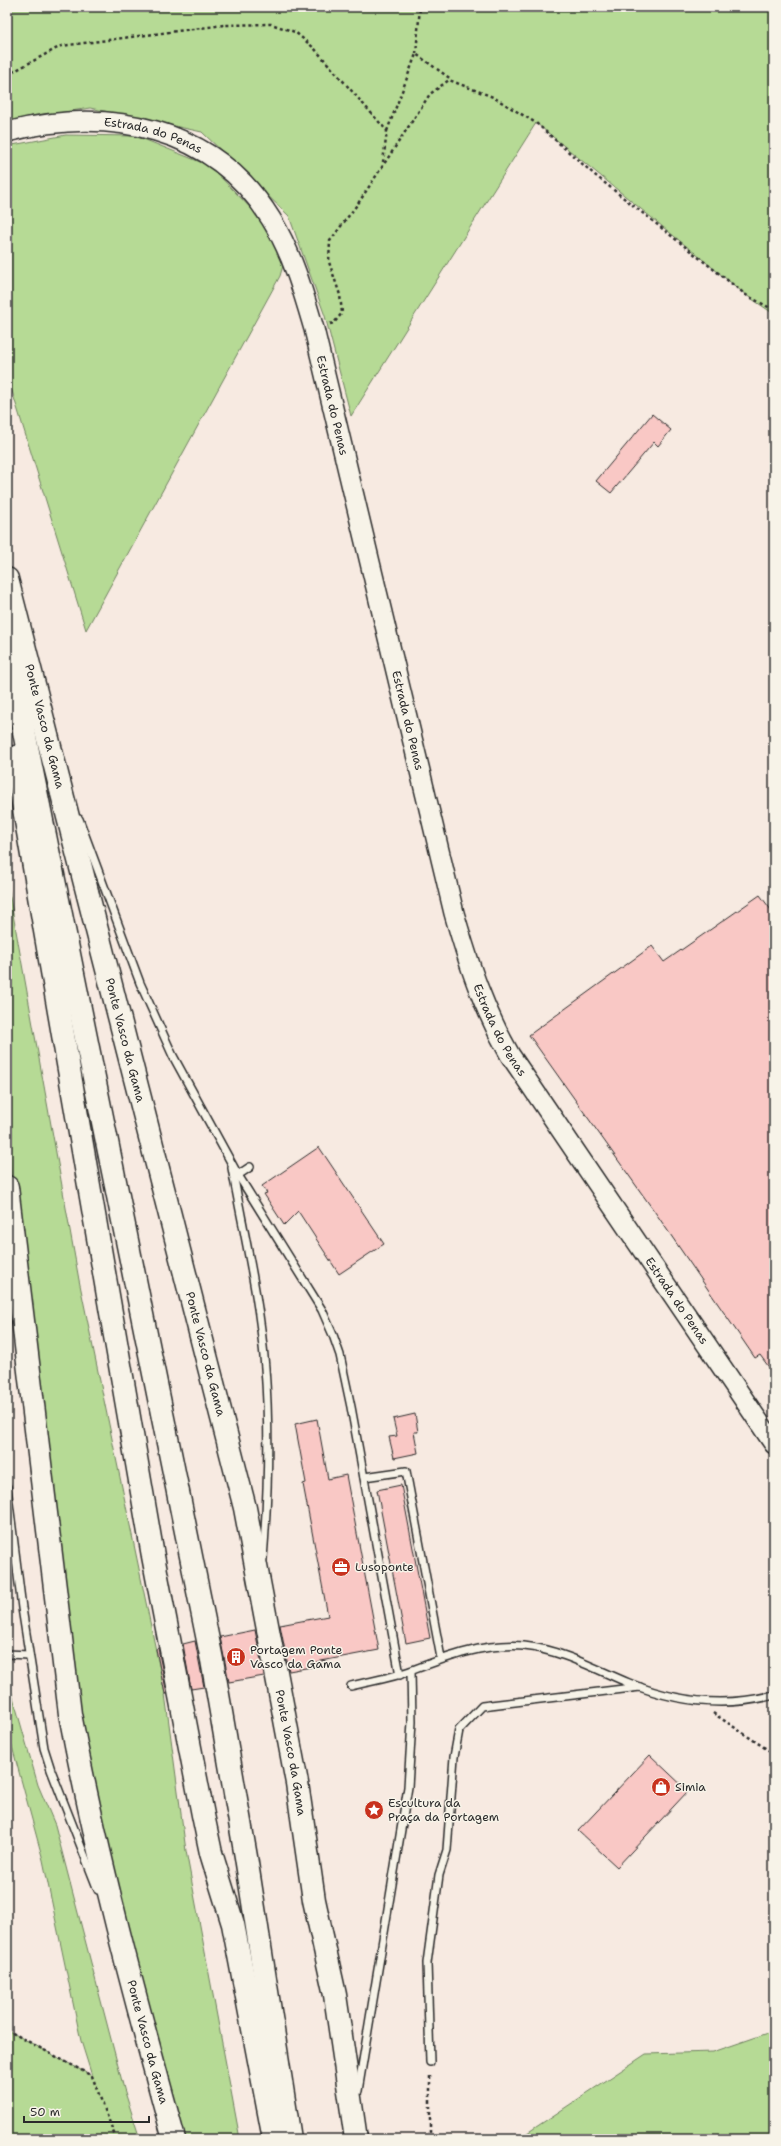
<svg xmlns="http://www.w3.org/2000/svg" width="781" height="2146" font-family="'Shantell Sans',sans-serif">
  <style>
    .green { fill: #b6da95; stroke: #708260 }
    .building { fill: #f9c8c5; stroke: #2b2b2b }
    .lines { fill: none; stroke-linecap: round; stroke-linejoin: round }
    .lane-casing { stroke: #2b2b2b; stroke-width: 10 }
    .secondary-casing { stroke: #2b2b2b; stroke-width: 22 }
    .highway-casing { stroke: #2b2b2b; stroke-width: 25 }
    .path { stroke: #2b2b2b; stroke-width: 2.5; stroke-dasharray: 3 3; stroke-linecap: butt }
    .lane { stroke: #f7f3e8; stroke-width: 7 }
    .secondary { stroke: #f7f3e8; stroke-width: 19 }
    .highway { stroke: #f7f3e8; stroke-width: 22 }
    .labels { text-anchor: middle; stroke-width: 3; stroke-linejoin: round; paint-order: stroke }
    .street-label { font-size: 12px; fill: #2b2b2b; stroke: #f7f3e8 }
    .poi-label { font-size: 12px; fill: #2b2b2b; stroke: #f7f3e8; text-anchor: start }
  </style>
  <rect width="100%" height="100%" fill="#f7eae1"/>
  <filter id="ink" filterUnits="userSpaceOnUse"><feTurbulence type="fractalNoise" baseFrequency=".025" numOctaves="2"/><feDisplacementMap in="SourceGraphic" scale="8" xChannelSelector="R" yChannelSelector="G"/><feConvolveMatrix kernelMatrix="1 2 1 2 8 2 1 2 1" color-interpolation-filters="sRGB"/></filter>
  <g filter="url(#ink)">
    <!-- green -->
    <g class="green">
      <polygon points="7,7 774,7 774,314 746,295 536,123 351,416 325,316 289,216 202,132 90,108 7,121"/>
      <polygon points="66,135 136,136 210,166 263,221 284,262 280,276 86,630 7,375 7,146"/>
      <polygon points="7,881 79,1280 165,1694 186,1851 240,2139 184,2139 133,1950 95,1794 55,1551 7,1140"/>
      <polygon points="7,1676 38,1785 55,1825 124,2089 140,2139 7,2139 7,2030 92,2076 81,2041 43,1860 7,1728"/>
      <polygon points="774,2031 774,2139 518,2139 646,2054 713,2052"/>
    </g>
    <!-- building -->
    <g class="building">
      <polygon points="652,414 671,430 658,446 654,442 611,493 596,481"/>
      <polygon points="760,895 774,914 774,1374 760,1355 755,1358 657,1215 529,1035 652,946 664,962"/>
      <polygon points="319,1147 384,1244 339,1274 298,1211 284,1225 264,1194 267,1193 262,1186"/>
      <polygon points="415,1414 418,1432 414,1432 418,1453 394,1458 389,1437 397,1436 393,1419"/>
      <polygon points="317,1419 328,1479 346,1475 379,1650 316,1662 317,1666 289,1671 280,1625 328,1616 303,1484 306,1483 295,1424"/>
      <polygon points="401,1485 430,1638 406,1643 377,1490"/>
      <polygon points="255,1630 264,1676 229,1682 220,1637"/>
      <polygon points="195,1641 204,1687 191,1689 183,1644"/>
      <polygon points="158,1648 167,1694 165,1694 156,1649"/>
      <polygon points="650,1755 688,1791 617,1867 578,1831"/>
    </g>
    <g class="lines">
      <defs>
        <g id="lane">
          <polyline points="79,819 140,983 173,1056 238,1175 322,1310 333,1335 340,1355 351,1407 400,1675"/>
          <path d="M232,1168c12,66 28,133 33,200 5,64 3,127 -2,191"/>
          <polyline points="238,1175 250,1167"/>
          <polyline points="364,1477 406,1471 441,1658"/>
          <polyline points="7,1487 22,1608 44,1748 51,1770 98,1890"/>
          <polyline points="7,1654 29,1655"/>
          <path d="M351,1686c20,-5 40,-8 59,-15 37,-14 73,-28 114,-25 38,4 71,23 105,37 47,19 96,25 145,12"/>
          <polyline points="430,2062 427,1963 439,1875 447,1850 454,1757 459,1730 482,1706 640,1687"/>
          <polyline points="358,2091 408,1787 412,1722 411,1671"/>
        </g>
        <g id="secondary">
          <path id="s1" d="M7,132c101,-26 207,-6 264,87 21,34 32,72 43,110l140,584c15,52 29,95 56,142l264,389"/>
        </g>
        <g id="highway">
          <path id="s2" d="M7,579l238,929 52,275 17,117 21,95 21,144"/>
          <polyline points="7,648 212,1660 246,1857 290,2139"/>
          <polyline points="15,757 153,1556 203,1815 211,1853 233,1924 274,2139"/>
          <path id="s3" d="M7,1187l63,527c27,143 65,284 104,425"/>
        </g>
      </defs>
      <!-- lane casing -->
      <use href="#lane" class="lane-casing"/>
      <!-- secondary casing -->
      <use href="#secondary" class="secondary-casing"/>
      <!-- highway casing -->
      <use href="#highway" class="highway-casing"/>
      <!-- path -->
      <g class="path">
        <polyline points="416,54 420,7"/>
        <polyline points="7,75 61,46 224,25 271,24 295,32 314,48 387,131 383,162"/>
        <polyline points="387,131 416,54 451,79"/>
        <polyline points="330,324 334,323 342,313 340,295 329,262 330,241 359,202 430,94 449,80 493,97 536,123 596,176 746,295 774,310"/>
        <polyline points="713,1713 774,1754"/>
        <polyline points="7,2030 92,2076 116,2139"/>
        <polyline points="430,2139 430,2074"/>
      </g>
      <!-- lane -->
      <use href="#lane" class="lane"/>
      <!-- secondary -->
      <use href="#secondary" class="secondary"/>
      <!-- highway -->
      <use href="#highway" class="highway"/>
    </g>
  </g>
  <!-- icons -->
  <defs>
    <symbol id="office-disc" viewBox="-11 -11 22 22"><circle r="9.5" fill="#c8321e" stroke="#f7f3e8"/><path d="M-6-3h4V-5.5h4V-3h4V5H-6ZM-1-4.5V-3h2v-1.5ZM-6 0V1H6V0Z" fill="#fff"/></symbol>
    <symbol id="building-disc" viewBox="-11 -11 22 22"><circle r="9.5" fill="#c8321e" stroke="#f7f3e8"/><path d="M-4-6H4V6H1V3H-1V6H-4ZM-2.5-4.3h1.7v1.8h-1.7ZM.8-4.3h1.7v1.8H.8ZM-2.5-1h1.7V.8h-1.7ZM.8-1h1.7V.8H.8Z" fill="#fff"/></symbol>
    <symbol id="shop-disc" viewBox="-11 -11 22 22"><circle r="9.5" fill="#c8321e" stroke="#f7f3e8"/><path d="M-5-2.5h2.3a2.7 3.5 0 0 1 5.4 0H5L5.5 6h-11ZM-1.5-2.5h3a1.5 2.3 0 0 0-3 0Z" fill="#fff"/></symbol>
    <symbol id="sight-disc" viewBox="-11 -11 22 22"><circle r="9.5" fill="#c8321e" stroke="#f7f3e8"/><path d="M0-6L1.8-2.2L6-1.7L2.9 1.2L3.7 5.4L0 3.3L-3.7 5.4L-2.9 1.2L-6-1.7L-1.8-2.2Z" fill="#fff"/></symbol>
  </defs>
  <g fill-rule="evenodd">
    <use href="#office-disc" x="330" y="1556" width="22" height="22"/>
    <use href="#building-disc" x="225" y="1646" width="22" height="22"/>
    <use href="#shop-disc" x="650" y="1776" width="22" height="22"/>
    <use href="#sight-disc" x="363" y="1799" width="22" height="22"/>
  </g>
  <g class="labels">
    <!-- street labels -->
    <g class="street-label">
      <text dy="4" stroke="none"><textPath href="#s1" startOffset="149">Estrada do Penas</textPath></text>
      <text dy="4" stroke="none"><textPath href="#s1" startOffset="496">Estrada do Penas</textPath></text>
      <text dy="4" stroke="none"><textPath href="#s1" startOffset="820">Estrada do Penas</textPath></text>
      <text dy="4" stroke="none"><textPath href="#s2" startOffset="152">Ponte Vasco da Gama</textPath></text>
      <text dy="4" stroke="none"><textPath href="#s1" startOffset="1144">Estrada do Penas</textPath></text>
      <text dy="4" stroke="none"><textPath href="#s2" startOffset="476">Ponte Vasco da Gama</textPath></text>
      <text dy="4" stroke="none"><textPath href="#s1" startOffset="1468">Estrada do Penas</textPath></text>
      <text dy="4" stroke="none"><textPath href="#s2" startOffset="800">Ponte Vasco da Gama</textPath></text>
      <text dy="4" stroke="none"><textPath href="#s2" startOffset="1208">Ponte Vasco da Gama</textPath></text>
      <text dy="4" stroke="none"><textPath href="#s3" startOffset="868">Ponte Vasco da Gama</textPath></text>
    </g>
    <!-- poi labels -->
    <g class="poi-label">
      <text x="355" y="1571">Lusoponte</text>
      <text x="250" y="1654">Portagem Ponte<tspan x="250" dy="14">Vasco da Gama</tspan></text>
      <text x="675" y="1791">Simia</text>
      <text x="388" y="1807">Escultura da<tspan x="388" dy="14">Praça da Portagem</tspan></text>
    </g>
  </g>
  <!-- margin -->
  <rect width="781" height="2146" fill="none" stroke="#f7f3e8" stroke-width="24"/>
  <rect x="12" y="12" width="757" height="2122" fill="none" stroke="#2b2b2b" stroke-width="1.5" filter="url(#ink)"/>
  <!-- scale -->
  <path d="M24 2116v6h125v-6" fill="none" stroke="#2b2b2b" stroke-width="2"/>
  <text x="30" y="2116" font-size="12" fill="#2b2b2b" stroke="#f7f3e8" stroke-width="3" paint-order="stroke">50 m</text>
</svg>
